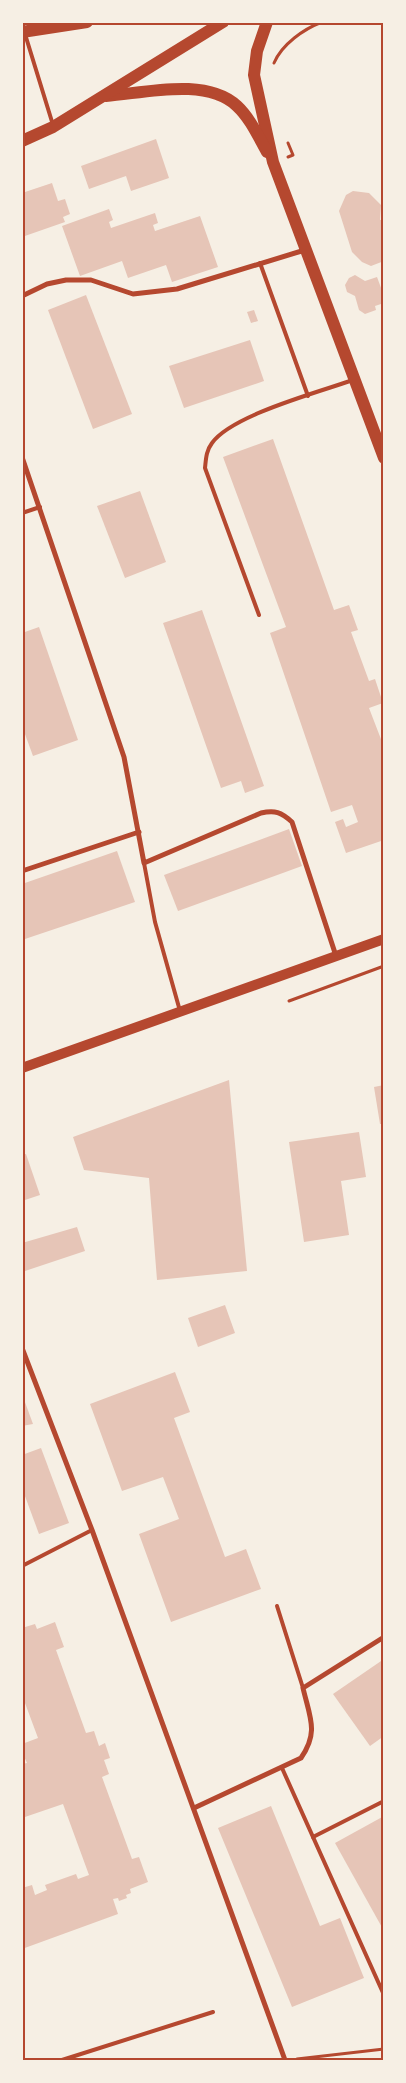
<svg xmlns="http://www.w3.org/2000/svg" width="406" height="2083" font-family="'DejaVu Sans',sans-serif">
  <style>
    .building { fill: #e6c5b7 }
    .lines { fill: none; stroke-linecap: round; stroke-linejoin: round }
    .path { stroke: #b5482f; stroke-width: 3 }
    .service { stroke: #b5482f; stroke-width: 4 }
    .minor { stroke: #b5482f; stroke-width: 5 }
    .secondary { stroke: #b5482f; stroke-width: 10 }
    .primary { stroke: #b5482f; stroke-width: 12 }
    .neatline { fill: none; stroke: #b5482f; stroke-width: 2 }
  </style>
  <rect width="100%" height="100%" fill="#f6efe4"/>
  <!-- building -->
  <g class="building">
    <polygon points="156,139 169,178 131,191 126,176 89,189 81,166"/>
    <polygon points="52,183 58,201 65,199 70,214 63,217 65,222 22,237 22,193"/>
    <polygon points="353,191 369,193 381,205 380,220 384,219 384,261 371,266 362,262 352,252 339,211 346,195"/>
    <polygon points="109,209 113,220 109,222 111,228 155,213 158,223 153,225 155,231 200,216 218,267 172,282 166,265 128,278 122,261 80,276 62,226"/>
    <polygon points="355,275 365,281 377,277 384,296 384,303 375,306 376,310 365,314 359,310 355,296 347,292 345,285 349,278"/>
    <polygon points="86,295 132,414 93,429 48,310"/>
    <polygon points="254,310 258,321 251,323 247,312"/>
    <polygon points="250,340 264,381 184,408 169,366"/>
    <polygon points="273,439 334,610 349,605 358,630 351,632 369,681 375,679 383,703 369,708 384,747 384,840 346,853 335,822 343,819 346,827 358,822 352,805 331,812 270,633 286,627 223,457"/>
    <polygon points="140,491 166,562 125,578 97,506"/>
    <polygon points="202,610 264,786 245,793 241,781 221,788 163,623"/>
    <polygon points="39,627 78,740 33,756 22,726 22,633"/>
    <polygon points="289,829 302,866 178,911 164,875"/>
    <polygon points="117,851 135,902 22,940 22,884"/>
    <polygon points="229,1080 247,1271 157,1280 149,1178 84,1170 73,1137"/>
    <polygon points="384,1085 384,1124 380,1124 374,1087"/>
    <polygon points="359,1132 366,1177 341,1181 349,1235 304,1242 289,1142"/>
    <polygon points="26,1154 40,1195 22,1201 22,1155"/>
    <polygon points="77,1227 85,1251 22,1272 22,1243"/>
    <polygon points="225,1305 235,1333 198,1347 188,1318"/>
    <polygon points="175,1372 190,1412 174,1418 225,1557 246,1549 261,1589 171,1622 139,1534 179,1519 163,1477 122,1491 90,1404"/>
    <polygon points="22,1394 33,1424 22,1426"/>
    <polygon points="41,1448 69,1523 39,1534 22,1488 22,1455"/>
    <polygon points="55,1622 64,1647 56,1650 86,1733 94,1731 99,1746 105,1743 110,1758 104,1760 109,1774 102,1777 132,1859 139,1857 148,1882 130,1889 131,1893 126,1895 127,1898 119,1901 118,1898 113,1899 118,1914 22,1949 22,1888 32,1885 35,1895 47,1890 45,1885 76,1874 78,1879 89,1875 63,1804 22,1818 22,1764 27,1763 22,1752 22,1744 38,1738 22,1695 22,1628 35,1624 37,1629"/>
    <polygon points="384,1659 384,1736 370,1746 333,1694"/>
    <polygon points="271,1806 320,1926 340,1918 364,1978 292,2007 218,1828"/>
    <polygon points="384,1816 384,1931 335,1843"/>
  </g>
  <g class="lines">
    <!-- path -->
    <g class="path">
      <path d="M274,63c8,-19 30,-34 48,-41"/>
      <polyline points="288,157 293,155 288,143"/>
      <polyline points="289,1001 384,966"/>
      <polyline points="297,2059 384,2049"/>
    </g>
    <!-- service -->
    <g class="service">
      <polyline points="25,34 53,125"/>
      <polyline points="260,263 308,396"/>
      <polyline points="22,513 40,507"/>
      <path d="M259,615l-54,-147c1,-9 1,-17 7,-25 20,-28 107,-51 141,-63"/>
      <polyline points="144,863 155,922 180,1011"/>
      <polyline points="22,1566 92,1530"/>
      <polyline points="277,1606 303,1688"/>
      <polyline points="282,1768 384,1995"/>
      <polyline points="313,1837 384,1801"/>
      <polyline points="62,2060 213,2012"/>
    </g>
    <!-- minor -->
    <g class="minor">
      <polyline points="22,296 47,284 66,280 91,280 133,294 177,289 305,250"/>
      <path d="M22,457l102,300 20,106 117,-50c14,-3 20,-1 31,9l44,134"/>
      <polyline points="22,871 139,832"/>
      <polyline points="22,1348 92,1530 285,2060"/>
      <path d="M194,1808l107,-50c18,-26 9,-40 2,-70l81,-51"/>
    </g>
    <!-- secondary -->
    <polyline class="secondary" points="22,1068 384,939"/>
    <!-- primary -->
    <g class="primary">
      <polyline points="267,22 257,51 254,75 273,162 384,458"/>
      <polyline points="22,32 87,22"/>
      <path d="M106,96c39,-3 100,-19 131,10 13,12 21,30 30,46"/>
      <polyline points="22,141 53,127 223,22"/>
    </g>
  </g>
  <!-- border -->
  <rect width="406" height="2083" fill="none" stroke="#f6efe4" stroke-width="48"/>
  <rect x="24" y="24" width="358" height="2035" class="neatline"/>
</svg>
